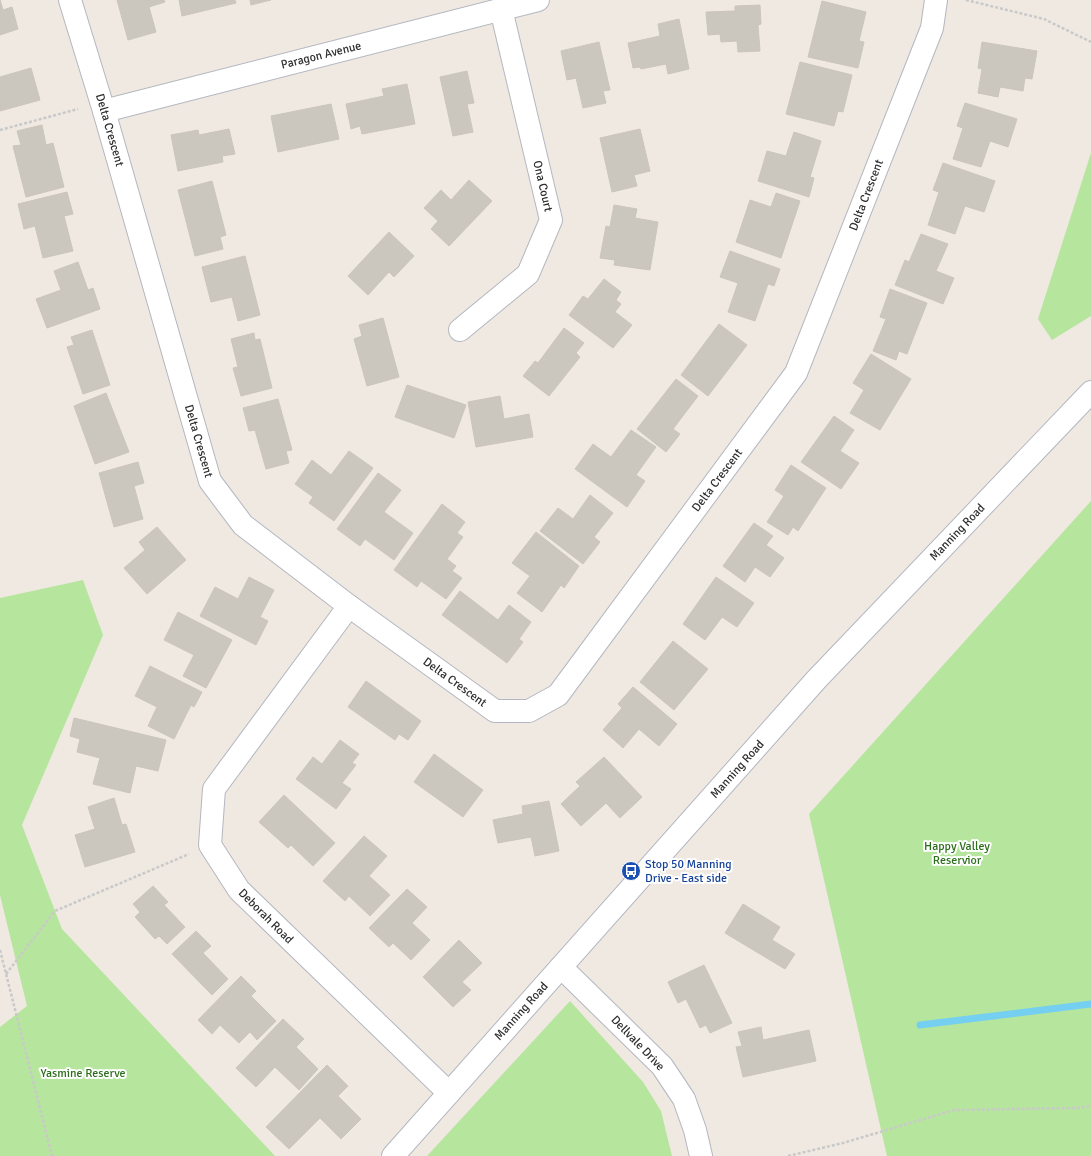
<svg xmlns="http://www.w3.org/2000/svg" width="1091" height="1156" font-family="Signika,sans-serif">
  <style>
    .green { fill: #b6e59e }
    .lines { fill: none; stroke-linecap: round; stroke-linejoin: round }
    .stream { stroke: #75cff0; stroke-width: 7 }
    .building { fill: #cbc7bf; stroke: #cbc5ba }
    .minor-casing { stroke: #b4b7c1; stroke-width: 24 }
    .tertiary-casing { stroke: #b4b7c1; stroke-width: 24 }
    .path { stroke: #c9c9c9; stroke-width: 2.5; stroke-dasharray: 3 2; stroke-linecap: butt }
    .minor { stroke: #fff; stroke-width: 22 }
    .tertiary { stroke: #fff; stroke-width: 22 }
    .labels { text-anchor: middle; stroke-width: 4; stroke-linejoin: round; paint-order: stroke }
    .street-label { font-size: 12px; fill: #2e2e2e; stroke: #fff }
    .park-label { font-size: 12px; fill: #2c6e1b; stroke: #fff }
    .transit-label { font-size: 12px; fill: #164399; stroke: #fff; text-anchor: start }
  </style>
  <rect width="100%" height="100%" fill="#efe9e1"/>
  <!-- green -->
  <g class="green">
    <polygon points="1091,153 1091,316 1052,340 1038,319"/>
    <polygon points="1091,501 1091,1156 887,1156 809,814"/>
    <polygon points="83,580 103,635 22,825 62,929 275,1156 0,1156 0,1027 27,1006 0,895 0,598"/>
    <polygon points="570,1001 643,1082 661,1111 672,1156 427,1156"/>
  </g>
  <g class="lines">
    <!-- stream -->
    <polyline class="stream" points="920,1025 1091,1004"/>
  </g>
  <!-- building -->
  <g class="building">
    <polygon points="0,0 3,10 12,7 18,29 0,35"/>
    <polygon points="117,0 164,0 165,2 149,7 156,32 128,40"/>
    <polygon points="179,0 235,0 236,3 182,16"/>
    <polygon points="250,0 271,0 251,5"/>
    <polygon points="822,1 866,12 859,41 864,42 858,68 808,57"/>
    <polygon points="760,5 761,24 758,25 760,51 738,52 737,41 721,42 720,34 708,35 706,12 735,11 735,6"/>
    <polygon points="679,19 689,69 668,74 666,64 641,69 640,67 633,68 628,43 660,36 658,24"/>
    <polygon points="599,42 610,90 603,91 606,103 583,108 576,78 567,80 561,51"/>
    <polygon points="982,42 1037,51 1032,79 1025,78 1023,91 1000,87 998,97 978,93 982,69 978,68"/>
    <polygon points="800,62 852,75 843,112 838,111 834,126 786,114"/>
    <polygon points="31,68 40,100 0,111 0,77"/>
    <polygon points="467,71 474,103 467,104 473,132 453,136 440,77"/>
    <polygon points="407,84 415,124 362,134 360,126 351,129 346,104 384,96 382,89"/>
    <polygon points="965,103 1017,119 1008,147 990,141 981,167 953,159 963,128 957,126"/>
    <polygon points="331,104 339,139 278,152 271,116"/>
    <polygon points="42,125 46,145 53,143 64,187 26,197 13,146 21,145 17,131"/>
    <polygon points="229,129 235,154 222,156 223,162 178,171 171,135 198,130 199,135"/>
    <polygon points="640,129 650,171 634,175 637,186 612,192 600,138"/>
    <polygon points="794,132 821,141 810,177 814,178 809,197 758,181 767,151 786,156"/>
    <polygon points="943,163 995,181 984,212 965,206 955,234 928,225 939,192 933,190"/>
    <polygon points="469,180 492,201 449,246 431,229 438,221 424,208 441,190 451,200"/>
    <polygon points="212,181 226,235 220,237 223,249 195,256 178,190"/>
    <polygon points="67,192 73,214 64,216 73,251 43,258 35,226 24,229 18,204"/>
    <polygon points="776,193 800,201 781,258 736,242 750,200 771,207"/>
    <polygon points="614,205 637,209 635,218 658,222 650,270 614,265 615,260 600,258 606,226 610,227"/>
    <polygon points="389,232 414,256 394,277 389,272 368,295 348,276"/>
    <polygon points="921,234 948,244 936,271 954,278 943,304 895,285 905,260 909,262"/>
    <polygon points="730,251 780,269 774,286 768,284 755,321 728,312 738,283 720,277"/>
    <polygon points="245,256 260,315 238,321 232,297 211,302 202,267"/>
    <polygon points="78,262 88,290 93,288 100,309 47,328 36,299 61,290 54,271"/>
    <polygon points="604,279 621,292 616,300 621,304 615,312 632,325 613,348 569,315 583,296 588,299"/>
    <polygon points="890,289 927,303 907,354 899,351 896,360 873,351 886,319 880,317"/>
    <polygon points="383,318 399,377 367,386 354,339 362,336 359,325"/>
    <polygon points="719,324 747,345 708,396 681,375"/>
    <polygon points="564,328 584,343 576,353 580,357 549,396 523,376 535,361 538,363"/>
    <polygon points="92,330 110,385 83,394 67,347 74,345 71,337"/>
    <polygon points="254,333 255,340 260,339 272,388 241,396 233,368 238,367 231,339"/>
    <polygon points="871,354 911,379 880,430 850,413 864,390 853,383"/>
    <polygon points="676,379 698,396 673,429 680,434 666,452 637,429"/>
    <polygon points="407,385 466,405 454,438 395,417"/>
    <polygon points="106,393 129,452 95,464 74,406"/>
    <polygon points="500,396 504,419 529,414 533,437 476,447 468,402"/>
    <polygon points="278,399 292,450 286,451 289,463 266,469 255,430 249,431 243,408"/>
    <polygon points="834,416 854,430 840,451 859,463 841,489 801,462"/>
    <polygon points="631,430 656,447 636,475 645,481 627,507 575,469 593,444 611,457"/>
    <polygon points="349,451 373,468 334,521 309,503 313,497 295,484 312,460 331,475"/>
    <polygon points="138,462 144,483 134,486 143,519 114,527 99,473"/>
    <polygon points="791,465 826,488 798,531 793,527 788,535 767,522 784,496 775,490"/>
    <polygon points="378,473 401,490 384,512 413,533 394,560 365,539 360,546 337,529"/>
    <polygon points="590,495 613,513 594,537 600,542 583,564 540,531 558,508 573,519"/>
    <polygon points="442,504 465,522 457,533 463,537 447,559 456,566 452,571 462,578 446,599 421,581 417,587 394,570"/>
    <polygon points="754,523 773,536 766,545 784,558 770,577 755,567 745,582 723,566"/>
    <polygon points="157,527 186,560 147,594 124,568 145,550 139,542"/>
    <polygon points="536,532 579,566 564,588 561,585 542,612 517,593 530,576 512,563"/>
    <polygon points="249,577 274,590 260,617 268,621 256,645 200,616 215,587 238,599"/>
    <polygon points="716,577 754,603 737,627 722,617 705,640 683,624"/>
    <polygon points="460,591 498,620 509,605 531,622 519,639 523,642 507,663 442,615"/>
    <polygon points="178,612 232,640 206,688 183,676 194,655 164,640"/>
    <polygon points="673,641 708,669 674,710 640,682"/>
    <polygon points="150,666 202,692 194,707 191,705 174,739 148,726 157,707 135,696"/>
    <polygon points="366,681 421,721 408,740 399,734 395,740 348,707"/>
    <polygon points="633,687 677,724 659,746 639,729 623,748 603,730 622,708 618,704"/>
    <polygon points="74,718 166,740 158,771 136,766 130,793 93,784 100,758 77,752 80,739 70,736"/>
    <polygon points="340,740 359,754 352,763 356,765 342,783 351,789 336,809 296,779 313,757 322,764"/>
    <polygon points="434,754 483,790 463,817 414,782"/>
    <polygon points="604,757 642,797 620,818 606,803 581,826 561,804 580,786 576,782"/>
    <polygon points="284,795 335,843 313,866 291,845 288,848 259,822"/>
    <polygon points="114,798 122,825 126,824 135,852 85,867 75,835 95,829 88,807"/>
    <polygon points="549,801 559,851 535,856 531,837 498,843 493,820 523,814 522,806"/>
    <polygon points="364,836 387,856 369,876 390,895 370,916 349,896 345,901 323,881"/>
    <polygon points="153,886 168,902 164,905 185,927 167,944 159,936 155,939 135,917 140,912 133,904"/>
    <polygon points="407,889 427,907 412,923 430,940 411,960 393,943 389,947 369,928"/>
    <polygon points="743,904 780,927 772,940 795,954 785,969 725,933"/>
    <polygon points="196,931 211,946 203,953 228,979 212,995 172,954"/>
    <polygon points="459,940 482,963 462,982 471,990 453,1007 423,977"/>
    <polygon points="704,965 732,1023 710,1033 706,1025 700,1028 686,999 678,1003 668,982"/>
    <polygon points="241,976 256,991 251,996 276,1021 257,1040 250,1032 239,1043 220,1025 212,1034 198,1020"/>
    <polygon points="283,1019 304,1039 296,1047 318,1069 299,1090 275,1067 256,1087 236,1068"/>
    <polygon points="761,1027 763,1040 809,1030 816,1061 743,1077 736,1047 742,1046 738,1032"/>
    <polygon points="327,1065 348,1086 338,1096 361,1119 341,1139 320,1118 289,1149 266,1127"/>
  </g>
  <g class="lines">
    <defs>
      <g id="minor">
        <polyline points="70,0 104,111 210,481 243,525 349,606 495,711 529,711 558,695 796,373 932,28 936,0"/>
        <polyline points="104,111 538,0"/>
        <polyline points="460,330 528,274 551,220 501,9"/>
        <polyline points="349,606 214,789 210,845 239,890 449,1093"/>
        <polyline points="561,967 662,1066 684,1099 695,1130 701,1156"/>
      </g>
      <polyline id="tertiary" points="393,1156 816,680 1091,392"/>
    </defs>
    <!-- minor casing -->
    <use href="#minor" class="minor-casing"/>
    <!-- tertiary casing -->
    <use href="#tertiary" class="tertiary-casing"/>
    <!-- path -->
    <g class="path">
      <polyline points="966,0 1044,19 1091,42"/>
      <polyline points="0,130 78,109"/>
      <polyline points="0,950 52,1156"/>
      <polyline points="6,974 55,911 189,854"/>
      <polyline points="788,1156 843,1143 954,1110 1077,1108 1091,1106"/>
    </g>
    <!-- minor -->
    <use href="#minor" class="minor"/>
    <!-- tertiary -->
    <use href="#tertiary" class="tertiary"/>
  </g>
  <!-- icons -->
  <defs>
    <symbol id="bus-disc" viewBox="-11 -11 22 22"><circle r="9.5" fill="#1a4fb4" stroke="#fff"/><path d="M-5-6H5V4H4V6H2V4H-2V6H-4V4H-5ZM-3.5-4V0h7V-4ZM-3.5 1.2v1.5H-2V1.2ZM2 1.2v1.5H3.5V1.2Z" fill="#fff"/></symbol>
  </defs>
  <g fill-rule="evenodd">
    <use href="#bus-disc" x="620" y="860" width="22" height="22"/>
  </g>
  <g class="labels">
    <!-- street labels -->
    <g class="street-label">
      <text transform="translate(321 55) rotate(-14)" y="4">Paragon Avenue</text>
      <text transform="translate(110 130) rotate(74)" y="4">Delta Crescent</text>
      <text transform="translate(543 186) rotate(77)" y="4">Ona Court</text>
      <text transform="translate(866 195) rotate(-69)" y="4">Delta Crescent</text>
      <text transform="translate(199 441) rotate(74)" y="4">Delta Crescent</text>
      <text transform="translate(717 480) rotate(-53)" y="4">Delta Crescent</text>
      <text transform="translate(957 532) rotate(-46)" y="4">Manning Road</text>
      <text transform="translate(455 682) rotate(36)" y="4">Delta Crescent</text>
      <text transform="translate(737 769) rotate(-48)" y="4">Manning Road</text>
      <text transform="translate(266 916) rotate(45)" y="4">Deborah Road</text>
      <text transform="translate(521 1011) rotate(-48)" y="4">Manning Road</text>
      <text transform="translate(638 1043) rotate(46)" y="4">Dellvale Drive</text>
    </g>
    <!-- park labels -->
    <g class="park-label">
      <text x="957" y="850">Happy Valley<tspan x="957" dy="14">Reservior</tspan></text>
      <text x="83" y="1077">Yasmine Reserve</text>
    </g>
    <!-- transit labels -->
    <g class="transit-label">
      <text x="645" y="868">Stop 50 Manning<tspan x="645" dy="14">Drive - East side</tspan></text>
    </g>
  </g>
</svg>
